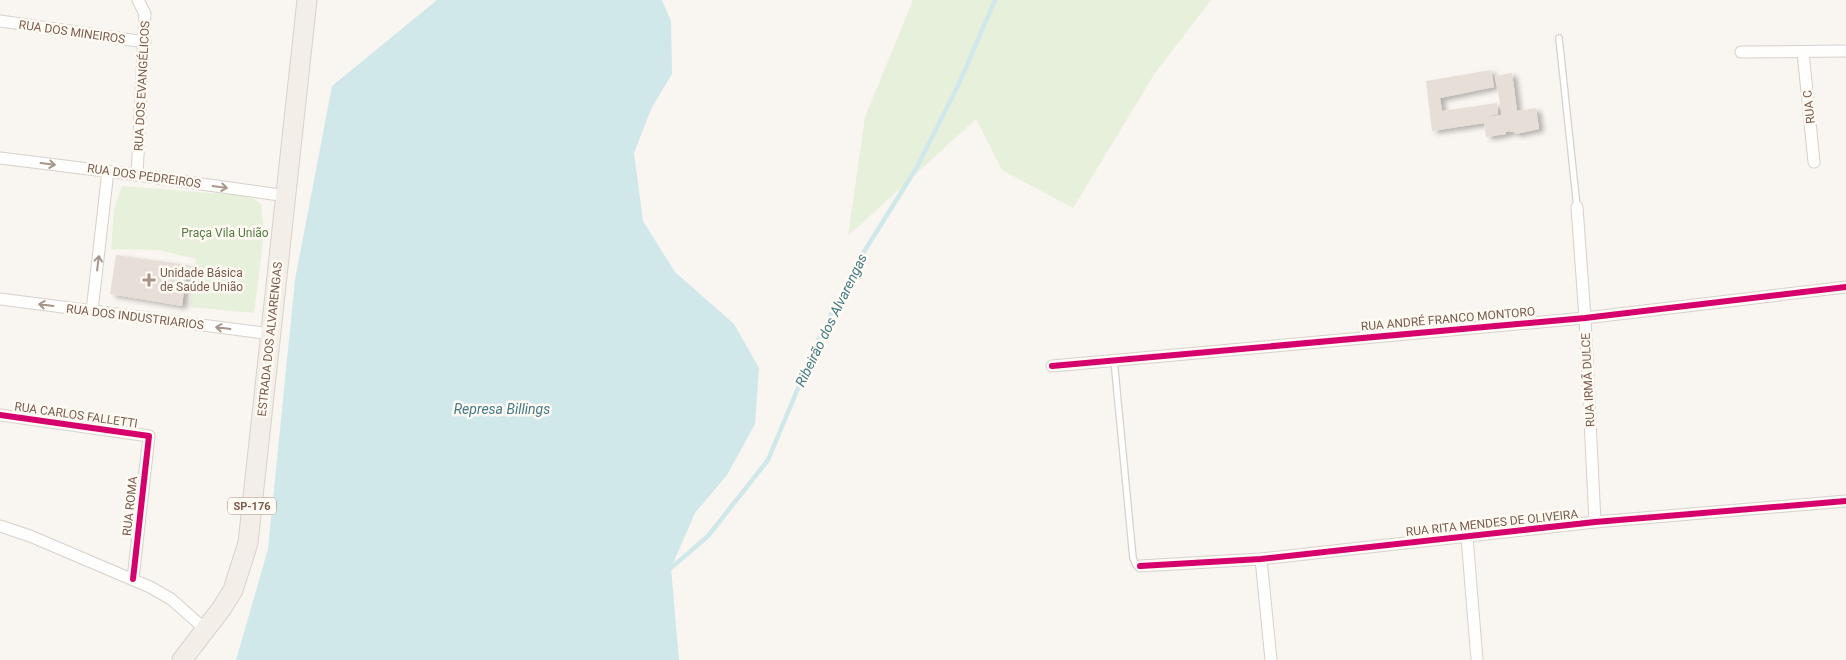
<svg xmlns="http://www.w3.org/2000/svg" width="1846" height="660" font-family="Roboto,sans-serif">
  <style>
    .green { fill: #e7f0db }
    .water { fill: #d0e8ea }
    .lines { fill: none; stroke-linecap: round; stroke-linejoin: round }
    .stream { stroke: #d0e8ea; stroke-width: 4.5 }
    .building { fill: #e6ded7; filter: url(#shadow) }
    .service-casing { stroke: #d7d1cb; stroke-width: 8 }
    .minor-casing { stroke: #d7d1cb; stroke-width: 13 }
    .primary-casing { stroke: #dad1cc; stroke-width: 21 }
    .service { stroke: #fefefd; stroke-width: 5.5 }
    .minor { stroke: #fefefd; stroke-width: 11 }
    .primary { stroke: #f3eee8; stroke-width: 19 }
    .cycleway-casing { stroke: #fffaf3; stroke-width: 9 }
    .cycleway { stroke: #d6006c; stroke-width: 6 }
    .oneway { stroke: #a8958b }
    .poi-dot { fill: #a69286; stroke: #fffaf3; stroke-width: 2 }
    .labels { text-anchor: middle; stroke-width: 5; stroke-linejoin: round; paint-order: stroke }
    .shield { fill: #fffaf3; stroke: #a28b7f; stroke-width: 1 }
    .shield-label { font-size: 11px; font-weight: bold; fill: #7a5c4d }
    .street-label { font-size: 12px; fill: #7a5c4d; stroke: #fffaf3 }
    .park-label { font-size: 12px; fill: #537a41; stroke: #fffaf3 }
    .poi-label { font-size: 12px; fill: #7a5c4d; stroke: #fffaf3; text-anchor: start }
    .water-label { font-size: 14px; font-style: italic; fill: #437c86; stroke: #fffaf3 }
  </style>
  <defs>
    <filter id="shadow"><feDropShadow dx="5" dy="3" stdDeviation="2.5" flood-color="#0004"/></filter>
  </defs>
  <rect width="100%" height="100%" fill="#f9f5f0"/>
  <!-- green -->
  <g class="green">
    <polygon points="913,0 1211,0 1155,73 1073,208 1002,170 976,119 848,236 865,117"/>
    <polygon points="122,186 249,196 261,204 264,232 254,313 190,307 196,259 158,250 111,249 114,209"/>
  </g>
  <!-- water -->
  <polygon class="water" points="437,0 662,0 671,21 672,74 652,107 634,153 643,221 675,272 734,324 759,368 755,424 727,475 695,513 671,568 679,660 236,660 268,549 295,280 332,86"/>
  <g class="lines">
    <!-- stream -->
    <polyline class="stream" points="671,568 708,536 768,460 816,345 857,263 917,167 958,86 995,0"/>
  </g>
  <!-- building -->
  <g class="building">
    <polygon points="1491,70 1494,87 1440,98 1442,111 1497,103 1498,114 1485,117 1502,115 1495,76 1512,73 1517,111 1536,108 1539,129 1515,134 1514,132 1506,132 1506,134 1486,137 1484,123 1432,131 1426,81"/>
    <polygon points="116,255 187,265 182,306 110,294"/>
  </g>
  <g class="lines">
    <defs>
      <g id="service">
        <polyline points="1559,38 1577,207"/>
        <polyline points="1114,360 1133,558 1136,565 1140,566"/>
      </g>
      <g id="minor">
        <polyline points="0,21 145,42"/>
        <polyline points="1741,52 1846,51"/>
        <polyline points="1803,52 1814,162"/>
        <polyline points="0,158 137,175 287,196"/>
        <polyline points="137,175 145,14 138,0"/>
        <polyline points="1577,207 1585,318 1595,522"/>
        <polyline points="0,299 271,334"/>
        <polyline points="92,311 108,171"/>
        <polyline points="1052,366 1585,318 1846,287"/>
        <polyline points="0,415 149,436 133,579"/>
        <polyline points="0,526 30,536 150,587 171,599 206,630"/>
        <polyline points="1467,537 1477,660"/>
        <polyline points="1261,559 1271,660"/>
        <polyline points="1140,566 1261,559 1595,522 1846,501"/>
      </g>
      <polyline id="primary" points="182,660 222,608 233,590 248,543 307,0"/>
    </defs>
    <!-- service casing -->
    <use href="#service" class="service-casing"/>
    <!-- minor casing -->
    <use href="#minor" class="minor-casing"/>
    <!-- primary casing -->
    <use href="#primary" class="primary-casing"/>
    <!-- service -->
    <use href="#service" class="service"/>
    <!-- minor -->
    <use href="#minor" class="minor"/>
    <!-- primary -->
    <use href="#primary" class="primary"/>
    <defs>
      <g id="cycleway">
        <polyline points="1052,366 1585,318 1846,287"/>
        <polyline points="0,415 149,436 133,579"/>
        <polyline points="1140,566 1261,559 1595,522 1846,501"/>
      </g>
    </defs>
    <!-- cycleway casing -->
    <use href="#cycleway" class="cycleway-casing"/>
    <!-- cycleway -->
    <use href="#cycleway" class="cycleway"/>
  </g>
  <!-- one-way arrows -->
  <defs><path id="oneway-shaft" d="M-6 0H5M1.5-3L5.5 0L1.5 3" fill="none" stroke-width="1.6" stroke-linecap="round" stroke-linejoin="round" transform="scale(1.25)"/></defs>
  <g class="oneway">
    <use href="#oneway-shaft" transform="translate(48 164) rotate(7)"/>
    <use href="#oneway-shaft" transform="translate(220 187) rotate(8)"/>
    <use href="#oneway-shaft" transform="translate(98 263) rotate(-83)"/>
    <use href="#oneway-shaft" transform="translate(46 305) rotate(-173)"/>
    <use href="#oneway-shaft" transform="translate(223 328) rotate(-173)"/>
  </g>
  <!-- markers -->
  <path class="poi-dot" d="M146.5 272.5h5v5h5v5h-5v5h-5v-5h-5v-5h5z"/>
  <g class="labels">
    <!-- shield labels -->
    <rect class="shield" x="228" y="497.5" width="48" height="17" rx="4"/>
    <g class="shield-label">
      <text x="252" y="510">SP-176</text>
    </g>
    <!-- street labels -->
    <g class="street-label">
      <text transform="translate(72 32) rotate(8)" y="4">RUA DOS MINEIROS</text>
      <text transform="translate(142 86) rotate(-87)" y="4">RUA DOS EVANGÉLICOS</text>
      <text transform="translate(1809 107) rotate(-96)" y="4">RUA C</text>
      <text transform="translate(144 176) rotate(8)" y="4">RUA DOS PEDREIROS</text>
      <text transform="translate(135 317) rotate(7)" y="4">RUA DOS INDUSTRIARIOS</text>
      <text transform="translate(1448 319) rotate(-5)" y="4">RUA ANDRÉ FRANCO MONTORO</text>
      <text transform="translate(270 339) rotate(-84)" y="4">ESTRADA DOS ALVARENGAS</text>
      <text transform="translate(1588 380) rotate(-93)" y="4">RUA IRMÃ DULCE</text>
      <text transform="translate(76 415) rotate(8)" y="4">RUA CARLOS FALLETTI</text>
      <text transform="translate(130 506) rotate(-84)" y="4">RUA ROMA</text>
      <text transform="translate(1492 523) rotate(-6)" y="4">RUA RITA MENDES DE OLIVEIRA</text>
    </g>
    <!-- park labels -->
    <g class="park-label">
      <text x="225" y="237">Praça Vila União</text>
    </g>
    <!-- poi labels -->
    <g class="poi-label">
      <text x="160" y="277">Unidade Básica<tspan x="160" dy="14">de Saúde União</tspan></text>
    </g>
    <!-- water labels -->
    <g class="water-label">
      <text transform="translate(831 320) rotate(-64)" y="5">Ribeirão dos Alvarengas</text>
      <text x="502" y="414">Represa Billings</text>
    </g>
  </g>
</svg>
